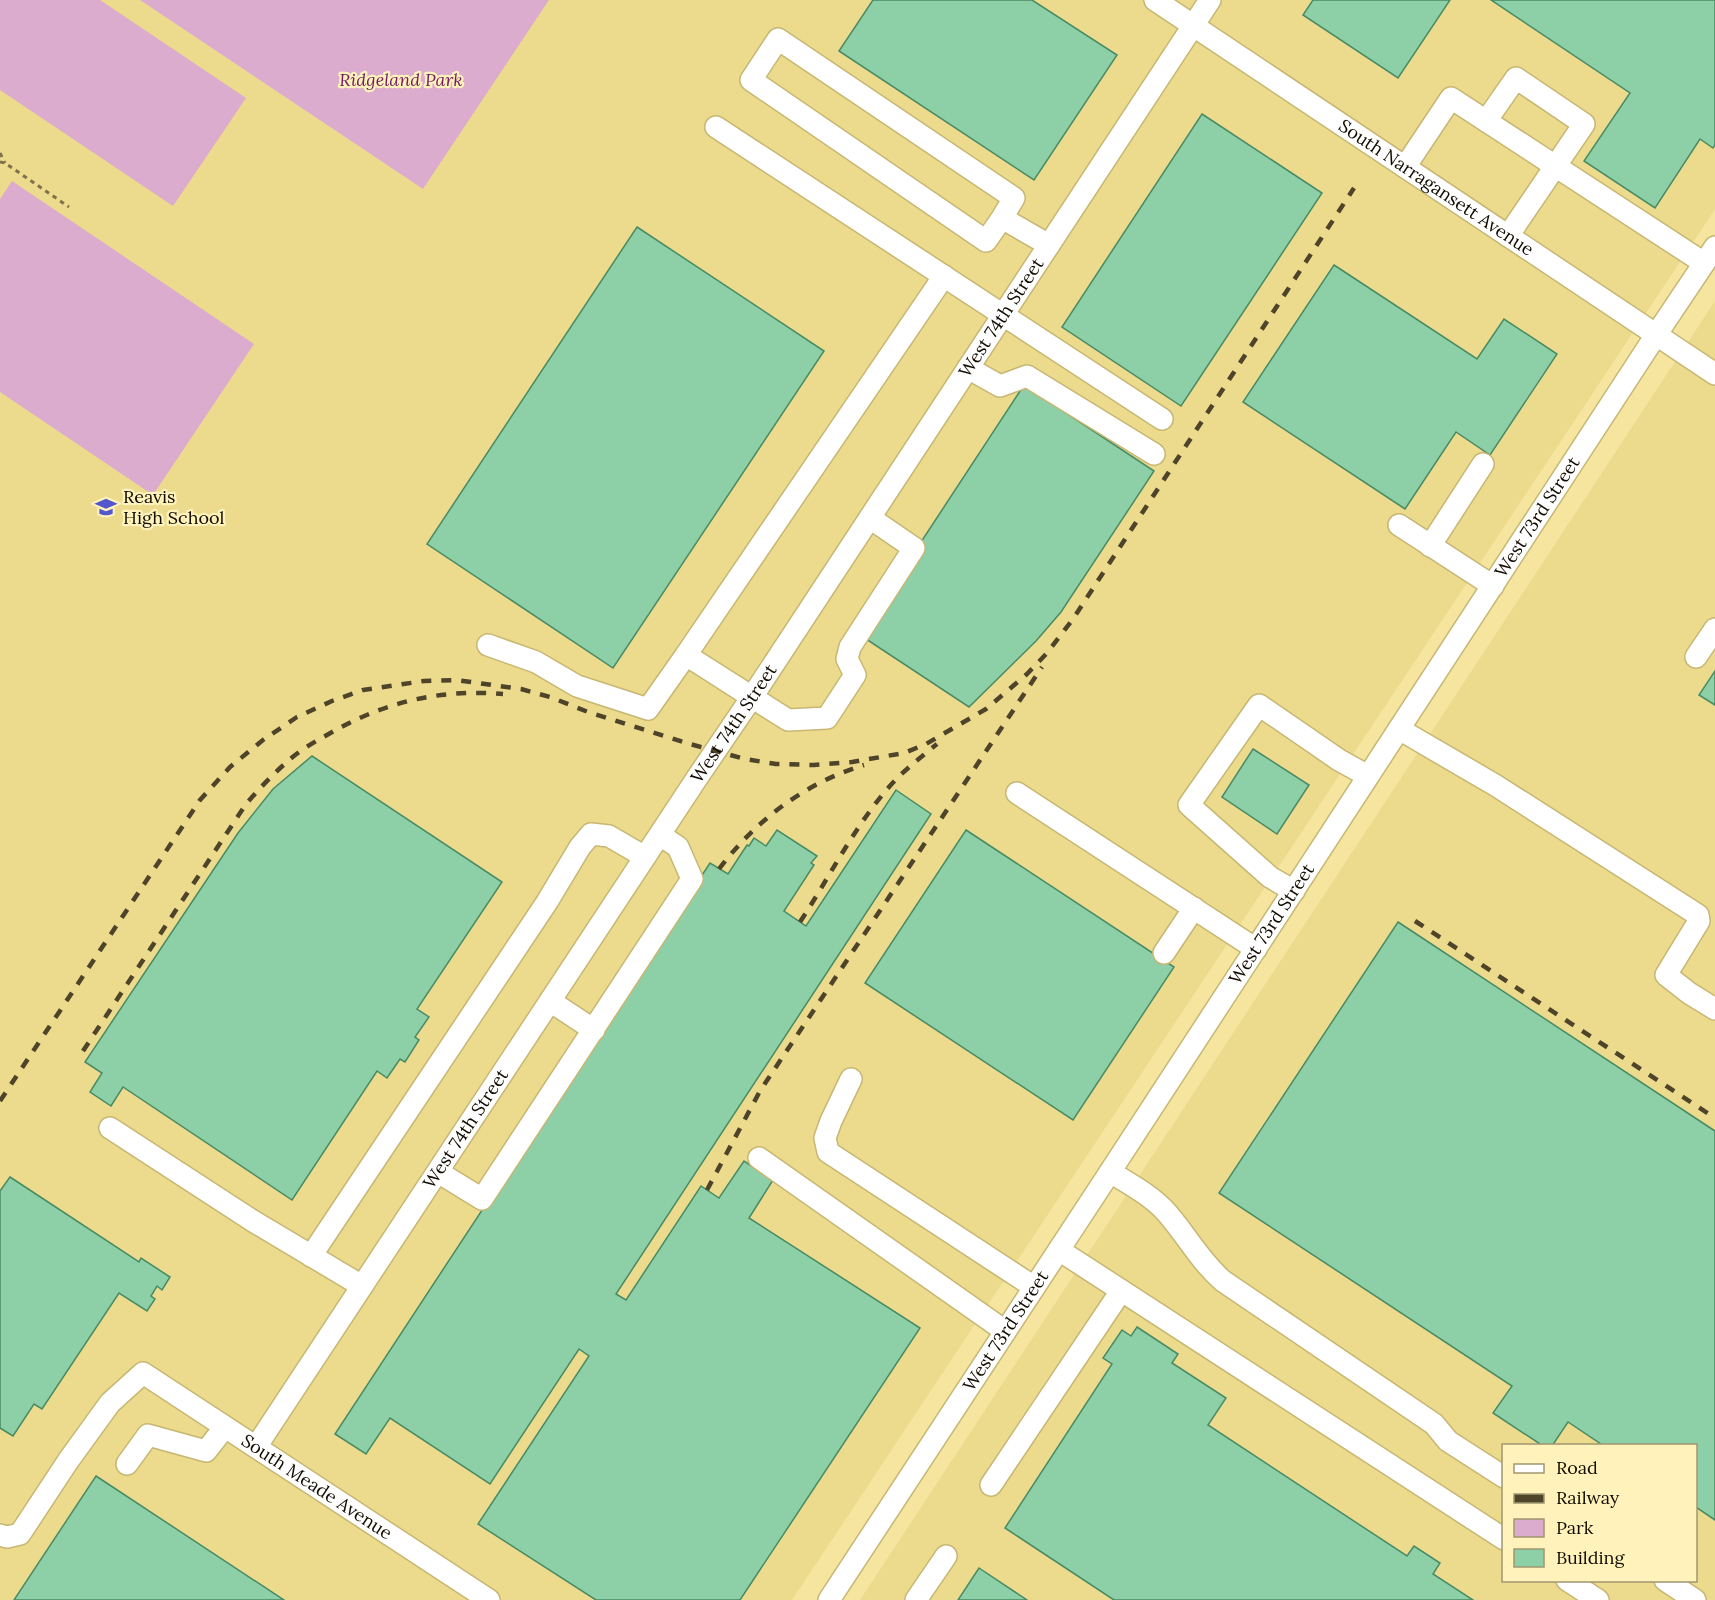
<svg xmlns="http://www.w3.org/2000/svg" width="1715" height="1600" font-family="Lora,serif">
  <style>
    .built { fill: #ecda8d; fill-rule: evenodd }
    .green { fill: #dcacce }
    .building { fill: #8dd0a7; stroke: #488a64; stroke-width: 1.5 }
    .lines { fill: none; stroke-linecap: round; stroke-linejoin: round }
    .minor-casing { stroke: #c7b773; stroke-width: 24 }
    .path { stroke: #7d724b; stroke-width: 3; stroke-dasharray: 4.5 4.5; stroke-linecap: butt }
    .minor { stroke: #fff; stroke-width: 21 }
    .rail { stroke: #4d4429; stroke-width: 4.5; stroke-dasharray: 10 10; stroke-linecap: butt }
    .labels { text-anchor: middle; stroke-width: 4.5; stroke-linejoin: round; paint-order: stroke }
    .park-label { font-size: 18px; font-style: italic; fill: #731c62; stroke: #fff3bb }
    .street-label { font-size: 18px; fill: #120c00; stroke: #fff3bb }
    .poi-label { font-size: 18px; fill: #120c00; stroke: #fff3bb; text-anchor: start }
  </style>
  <rect width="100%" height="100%" fill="#f5e59f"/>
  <!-- built -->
  <g class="built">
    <polygon points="0,0 140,0 423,189 549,0 1715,0 1715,209 792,1600 0,1600"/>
    <path d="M1715,301v1299h-855zM1504,1446h192v134h-192z"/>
  </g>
  <!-- green -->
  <g class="green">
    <polygon points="0,0 100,0 246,98 173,206 0,90"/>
    <polygon points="140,0 549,0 423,189"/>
    <polygon points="12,181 254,344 153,495 0,392 0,199"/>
  </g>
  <!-- building -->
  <g class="building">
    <polygon points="873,0 1032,0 1117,55 1034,180 839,51"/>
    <polygon points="1313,0 1450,0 1398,78 1303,15"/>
    <polygon points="1491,0 1715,0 1715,145 1713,148 1700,139 1655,208 1584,161 1630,93"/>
    <polygon points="1202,114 1322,193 1181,406 1062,327"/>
    <polygon points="637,227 824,351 613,668 427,544"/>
    <polygon points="1334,265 1477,359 1504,319 1557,354 1490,455 1456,432 1405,509 1243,402"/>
    <polygon points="1024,385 1154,471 1061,612 1036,641 969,707 860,635"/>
    <polygon points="1715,671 1715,705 1699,695"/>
    <polygon points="1253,749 1309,785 1277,834 1222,797"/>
    <polygon points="312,756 502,882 417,1009 429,1017 415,1037 419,1040 405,1062 400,1059 387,1078 377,1071 292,1200 123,1087 111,1106 90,1092 102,1073 85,1062 238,833 273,789"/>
    <polygon points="896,790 931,814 616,1294 626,1300 701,1186 719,1198 744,1161 773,1180 749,1218 920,1328 740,1600 596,1600 478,1524 589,1356 579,1349 490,1484 390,1418 366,1454 335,1434 710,863 728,874 747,845 749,846 754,838 766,846 777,830 817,856 811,863 814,865 784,911 806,926"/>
    <polygon points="966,830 1174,967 1073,1120 865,983"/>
    <polygon points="1398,922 1715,1131 1715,1520 1696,1507 1696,1446 1604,1446 1568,1422 1552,1446 1543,1446 1493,1413 1512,1386 1219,1193"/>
    <polygon points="10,1177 139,1262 141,1258 170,1277 162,1290 157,1286 151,1296 155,1299 147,1311 119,1293 42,1409 34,1404 13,1436 0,1428 0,1191"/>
    <polygon points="1137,1327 1178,1354 1172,1363 1226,1398 1208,1425 1407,1556 1414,1546 1440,1563 1433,1574 1473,1600 1114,1600 1005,1528 1112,1364 1103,1358 1122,1330 1131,1336"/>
    <polygon points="96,1476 284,1600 14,1600"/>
    <polygon points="979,1568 1027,1600 958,1600"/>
  </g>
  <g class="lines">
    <defs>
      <g id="minor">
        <path id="s1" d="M1155,0l560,374"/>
        <polyline points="1486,121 1516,78 1584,124 1508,236"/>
        <polyline points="716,127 1162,419"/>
        <polyline points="1405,167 1451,98 1704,263"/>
        <polyline points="1002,218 1014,198 778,39 751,80 986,241 1002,218 1049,245"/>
        <polyline points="968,368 1000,386 1027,376 1154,454"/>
        <polyline points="870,518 914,548 850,647 847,659 855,675 827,718 788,720 686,655 944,276"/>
        <polyline points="1399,525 1493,586"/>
        <polyline points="1430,546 1483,464"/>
        <polyline points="488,645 536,662 577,686 648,709 686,655"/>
        <polyline points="1696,657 1715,629"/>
        <polyline points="1399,729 1495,785 1698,915 1699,921 1666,975 1689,993 1715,1009"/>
        <polyline points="1017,793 1256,949"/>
        <polyline points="1294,891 1270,877 1189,805 1259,705 1339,760 1368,776"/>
        <polyline points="1164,953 1194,908"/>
        <polyline points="550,1001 594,1030"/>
        <polyline points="851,1079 831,1121 825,1138 828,1152 1034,1287"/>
        <polyline points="110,1128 253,1221 362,1286"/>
        <polyline points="759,1158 1005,1331"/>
        <polyline points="438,1172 482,1199 692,879 678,847 660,835"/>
        <path d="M1110,1172c20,12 42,24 57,41 20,23 33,48 56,68l211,143 14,17 56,36"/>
        <polyline points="1059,1250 1504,1539"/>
        <polyline points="311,1256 547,902 580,847 591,834 609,836 645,857"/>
        <path id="s2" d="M256,1447l441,-669 55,-81 458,-697"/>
        <polyline points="127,1464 148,1435 206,1451 225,1427"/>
        <polyline points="991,1485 1121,1291"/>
        <path id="s3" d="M0,1535l7,2 13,-3 48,-73 42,-58 33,-30 346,227"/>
        <polyline points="1567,1580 1598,1600"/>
        <polyline points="1665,1580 1695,1600"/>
        <path id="s4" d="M829,1600l281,-428 546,-837 59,-88"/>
        <polyline points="916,1600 946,1556"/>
      </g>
    </defs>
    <!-- minor casing -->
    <use href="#minor" class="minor-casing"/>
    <!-- path -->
    <g class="path">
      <polyline points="0,153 5,163"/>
      <polyline points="0,162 5,163 69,207"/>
    </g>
    <!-- minor -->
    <use href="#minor" class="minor"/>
    <!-- rail -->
    <g class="rail">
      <path d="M719,869c37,-49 86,-86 145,-104"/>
      <polyline points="1415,921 1715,1118"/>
      <path d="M800,922c29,-44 54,-95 89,-135 14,-16 31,-29 48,-43"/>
      <path d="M83,1051l163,-247c13,-15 27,-30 42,-43 13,-12 30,-21 46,-30 54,-30 107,-42 169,-37"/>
      <polyline points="0,1101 200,800 230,767 263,740 297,717 332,701 363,690 424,681 456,680 521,689 550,697 588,712 690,744 745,759 776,764 814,765 852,762 904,753 926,744 986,709 1027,674 1047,653 1073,619 1354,188"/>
      <polyline points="707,1190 760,1091 1042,667"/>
    </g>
  </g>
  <!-- icons -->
  <defs>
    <symbol id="school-bare" viewBox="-9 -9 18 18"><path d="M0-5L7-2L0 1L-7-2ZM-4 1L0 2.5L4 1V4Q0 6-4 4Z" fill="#5356cc" stroke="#fff3bb" stroke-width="2.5" paint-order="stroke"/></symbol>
  </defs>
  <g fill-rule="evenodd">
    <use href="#school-bare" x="91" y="492" width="30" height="30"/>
  </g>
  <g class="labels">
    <!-- park labels -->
    <g class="park-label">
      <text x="401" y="86">Ridgeland Park</text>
    </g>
    <!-- street labels -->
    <g class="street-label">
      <text dy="6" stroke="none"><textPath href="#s1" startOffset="338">South Narragansett Avenue</textPath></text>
      <text dy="6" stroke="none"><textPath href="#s2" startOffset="1353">West 74th Street</textPath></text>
      <text dy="6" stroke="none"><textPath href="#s4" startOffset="1294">West 73rd Street</textPath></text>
      <text dy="6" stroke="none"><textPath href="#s2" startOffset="867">West 74th Street</textPath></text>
      <text dy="6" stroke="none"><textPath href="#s4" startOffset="808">West 73rd Street</textPath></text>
      <text dy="6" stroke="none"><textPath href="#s2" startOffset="381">West 74th Street</textPath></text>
      <text dy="6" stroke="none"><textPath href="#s4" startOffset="322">West 73rd Street</textPath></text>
      <text dy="6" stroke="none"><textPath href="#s3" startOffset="432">South Meade Avenue</textPath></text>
    </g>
    <!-- poi labels -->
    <g class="poi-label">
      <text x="123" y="503">Reavis<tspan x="123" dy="21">High School</tspan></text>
    </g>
  </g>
  <!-- legend -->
  <rect x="1502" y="1444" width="195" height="138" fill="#fff3bb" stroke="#a09770" stroke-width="1.5"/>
  <rect x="1514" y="1464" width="30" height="9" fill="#ffffff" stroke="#a09770" stroke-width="1.5"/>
  <text x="1556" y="1474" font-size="18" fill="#120c00">Road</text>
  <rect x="1514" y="1494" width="30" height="9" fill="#4d4429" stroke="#a09770" stroke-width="1.5"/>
  <text x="1556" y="1504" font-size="18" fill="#120c00">Railway</text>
  <rect x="1514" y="1519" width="30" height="18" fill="#dcacce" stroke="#a09770" stroke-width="1.5"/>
  <text x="1556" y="1534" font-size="18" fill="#120c00">Park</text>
  <rect x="1514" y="1549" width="30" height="18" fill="#8dd0a7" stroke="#a09770" stroke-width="1.5"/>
  <text x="1556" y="1564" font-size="18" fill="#120c00">Building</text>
</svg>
